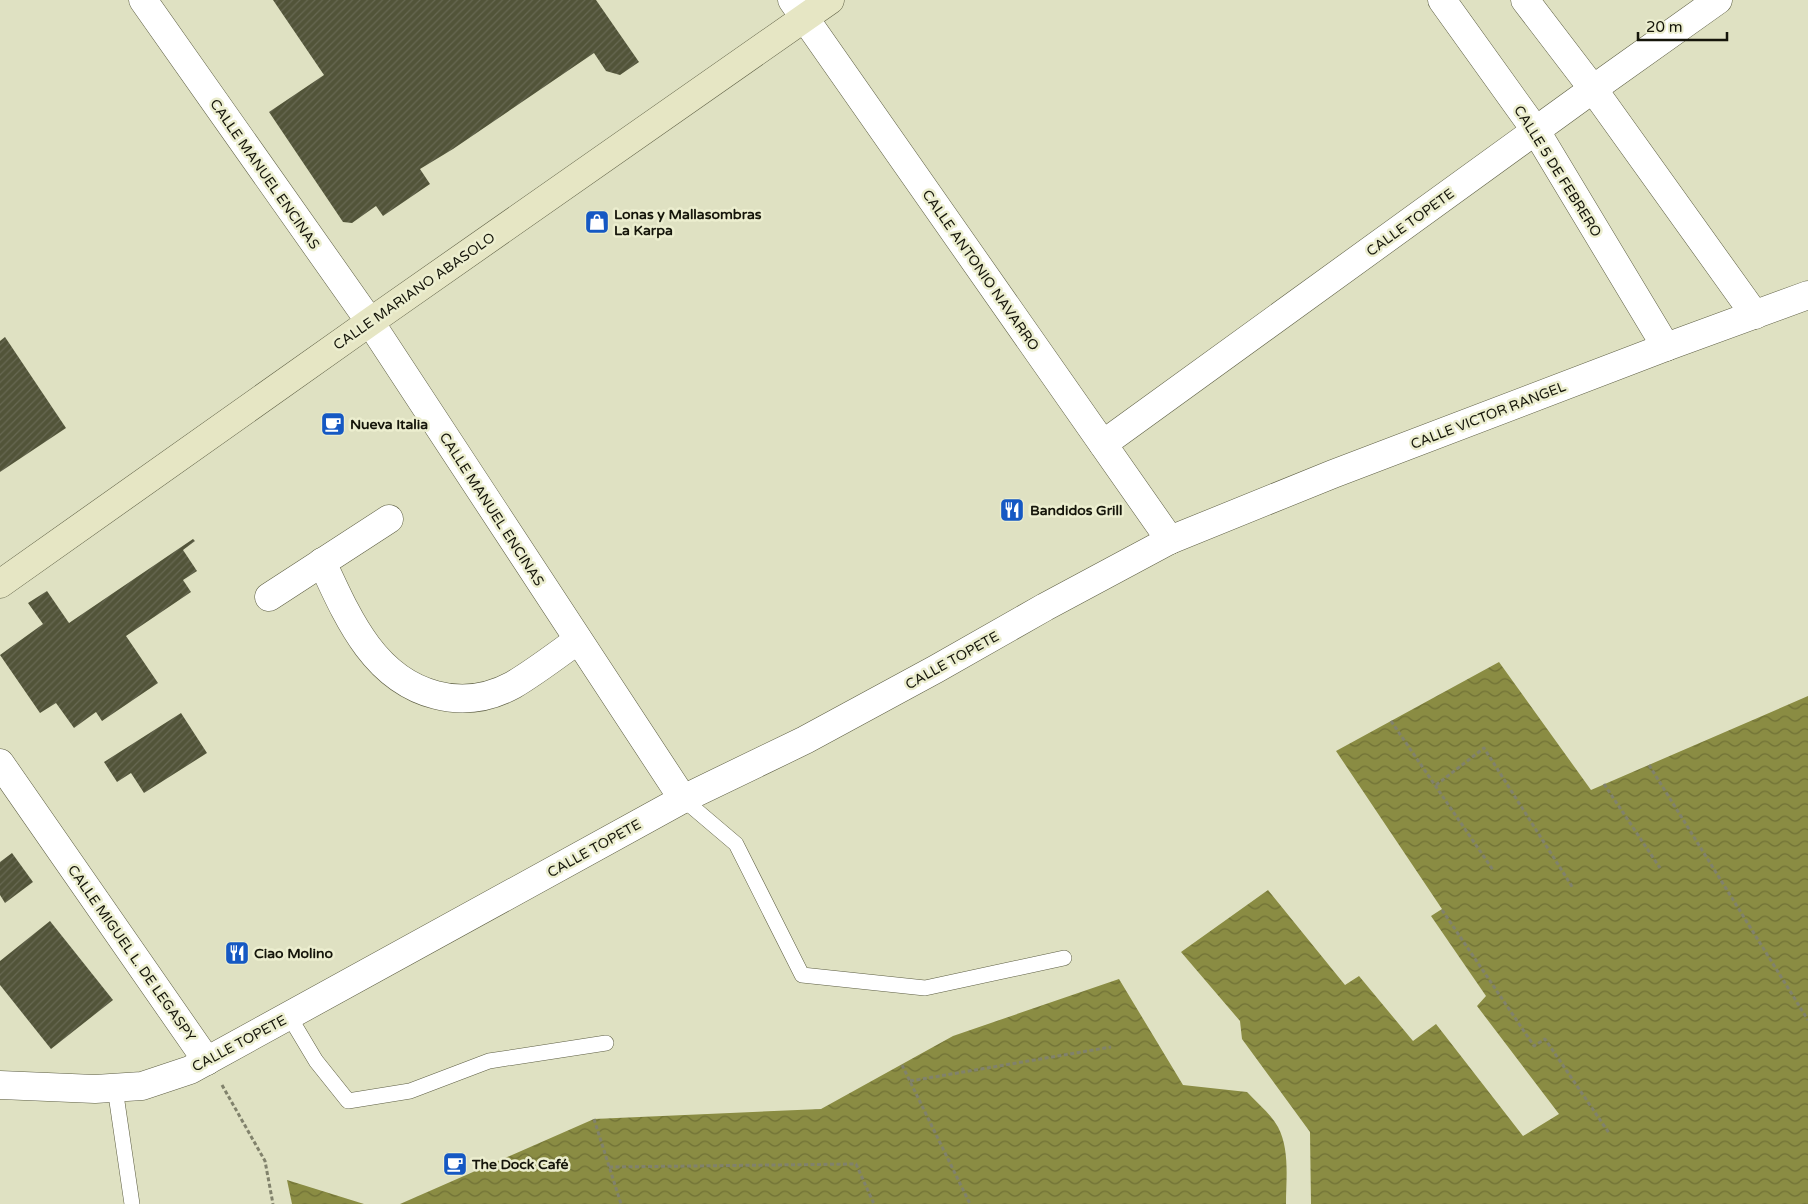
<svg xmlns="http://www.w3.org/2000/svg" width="1808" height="1204" font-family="'Varela Round',sans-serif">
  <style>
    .water { fill: url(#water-waves) }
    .building { fill: url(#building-hatch) }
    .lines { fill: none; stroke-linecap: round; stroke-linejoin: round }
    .service-casing { stroke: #5d5e43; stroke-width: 16 }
    .minor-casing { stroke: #5d5e43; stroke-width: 29 }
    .tertiary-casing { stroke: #5d5e43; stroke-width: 29 }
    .secondary-casing { stroke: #5d5e43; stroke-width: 29 }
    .path { stroke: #81826c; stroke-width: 3; stroke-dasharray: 4 2.5; stroke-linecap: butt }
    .service { stroke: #fff; stroke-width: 15 }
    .minor { stroke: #fff; stroke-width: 28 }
    .tertiary { stroke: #fff; stroke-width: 28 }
    .secondary { stroke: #e6e6c4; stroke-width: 28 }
    .labels { text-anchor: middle; stroke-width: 5; stroke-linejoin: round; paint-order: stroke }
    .street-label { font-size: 14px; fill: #15150a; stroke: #eceecf }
    .poi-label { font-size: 14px; font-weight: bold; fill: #15150a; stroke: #eceecf; text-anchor: start }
  </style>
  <defs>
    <pattern id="water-waves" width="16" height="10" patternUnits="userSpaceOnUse" patternTransform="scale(1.25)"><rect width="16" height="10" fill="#8a8c43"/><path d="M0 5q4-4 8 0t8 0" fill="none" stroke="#707136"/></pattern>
    <pattern id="building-hatch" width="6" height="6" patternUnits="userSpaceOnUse" patternTransform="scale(1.25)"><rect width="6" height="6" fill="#525439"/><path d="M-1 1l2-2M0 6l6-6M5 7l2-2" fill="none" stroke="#676852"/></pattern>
  </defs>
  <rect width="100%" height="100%" fill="#dfe1c2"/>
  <!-- water -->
  <g class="water">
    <polygon points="1499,662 1591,790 1808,696 1808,1204 1311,1204 1310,1132 1242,1039 1240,1021 1181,952 1268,890 1345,985 1359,976 1413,1041 1436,1024 1523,1136 1559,1114 1477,1006 1486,996 1431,916 1442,909 1336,751"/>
    <path d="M1119,979l64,106 64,7c10,11 24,22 31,35 12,23 8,52 8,77h-886l194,-85 227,-10 132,-73z"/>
    <polygon points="287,1180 364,1204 292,1204"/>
  </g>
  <!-- building -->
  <g class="building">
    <polygon points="273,0 596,0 639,62 620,75 606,71 594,53 453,149 420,169 430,184 383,216 376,206 352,223 343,222 269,112 324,75"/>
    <polygon points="5,337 66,428 0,472 0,341"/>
    <polygon points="193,539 195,541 183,550 197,571 183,580 191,592 126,636 158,683 102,721 96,712 74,728 56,703 40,713 0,655 43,624 28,603 47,591 69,623"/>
    <polygon points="181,713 207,753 144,793 131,773 117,782 104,762"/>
    <polygon points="12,853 33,882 5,903 0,895 0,862"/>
    <polygon points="50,921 113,1000 51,1049 0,985 0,961"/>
  </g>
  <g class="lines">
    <defs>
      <g id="service">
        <polyline points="683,799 736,844 802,975 925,988 1064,958"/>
        <polyline points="289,1016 316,1061 348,1101 410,1091 489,1061 606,1043"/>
        <polyline points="115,1088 132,1204"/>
      </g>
      <g id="minor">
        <polyline points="143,0 370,322 683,799"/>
        <polyline points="792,0 1170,540"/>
        <polyline points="1442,0 1536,131 1666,347"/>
        <polyline points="1525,0 1593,89 1755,315"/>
        <polyline points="1103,444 1593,89 1718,0"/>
        <path d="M322,562c25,54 51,117 114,133 26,7 53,3 77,-10 22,-13 44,-30 65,-45"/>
        <polyline points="269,597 389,519"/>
        <polyline points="0,763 207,1061"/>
      </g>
      <polyline id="tertiary" points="0,1085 95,1089 142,1086 190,1070 683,799 805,740 936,669 1045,607 1170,540 1333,474 1666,347 1808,295"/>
      <polyline id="secondary" points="0,584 370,322 830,0"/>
    </defs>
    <!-- service casing -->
    <use href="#service" class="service-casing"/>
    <!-- minor casing -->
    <use href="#minor" class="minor-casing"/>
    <!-- tertiary casing -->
    <use href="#tertiary" class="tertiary-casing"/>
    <!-- secondary casing -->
    <use href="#secondary" class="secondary-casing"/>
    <!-- path -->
    <g class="path">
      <polyline points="1391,721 1493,870"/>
      <polyline points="1649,765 1808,1020"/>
      <polyline points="1604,784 1660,868"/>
      <polyline points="1436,785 1484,748 1573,888"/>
      <polyline points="1442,910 1534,1046 1545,1039 1609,1133"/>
      <polyline points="902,1065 970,1204"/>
      <polyline points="910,1081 1111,1047"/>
      <polyline points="222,1085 265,1161 273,1204"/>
      <polyline points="594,1119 621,1204"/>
      <polyline points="609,1167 856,1164 874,1204"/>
    </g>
    <!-- service -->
    <use href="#service" class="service"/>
    <!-- minor -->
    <use href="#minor" class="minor"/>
    <!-- tertiary -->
    <use href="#tertiary" class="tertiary"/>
    <!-- secondary -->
    <use href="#secondary" class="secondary"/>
  </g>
  <!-- icons -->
  <defs>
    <symbol id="shop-square" viewBox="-11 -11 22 22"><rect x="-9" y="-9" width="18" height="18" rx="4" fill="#1558c3" stroke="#eceecf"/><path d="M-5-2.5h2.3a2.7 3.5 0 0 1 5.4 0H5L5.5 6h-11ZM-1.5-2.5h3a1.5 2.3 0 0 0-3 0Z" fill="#fff"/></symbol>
    <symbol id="cafe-square" viewBox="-11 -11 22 22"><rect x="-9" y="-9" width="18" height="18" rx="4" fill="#1558c3" stroke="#eceecf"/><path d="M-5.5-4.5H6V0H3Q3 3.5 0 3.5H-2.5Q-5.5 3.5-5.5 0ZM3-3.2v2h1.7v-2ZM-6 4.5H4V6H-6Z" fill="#fff"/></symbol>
    <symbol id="restaurant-square" viewBox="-11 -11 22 22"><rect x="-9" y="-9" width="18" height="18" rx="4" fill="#1558c3" stroke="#eceecf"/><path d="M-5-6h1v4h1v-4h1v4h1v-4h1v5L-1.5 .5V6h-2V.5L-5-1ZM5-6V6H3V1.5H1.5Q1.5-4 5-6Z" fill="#fff"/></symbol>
  </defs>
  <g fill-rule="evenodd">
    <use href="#shop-square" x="583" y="208" width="28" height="28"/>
    <use href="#cafe-square" x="319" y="410" width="28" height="28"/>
    <use href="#restaurant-square" x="998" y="496" width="28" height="28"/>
    <use href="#restaurant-square" x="223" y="939" width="28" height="28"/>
    <use href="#cafe-square" x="441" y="1150" width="28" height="28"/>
  </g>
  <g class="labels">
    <!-- street labels -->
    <g class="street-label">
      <text transform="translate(1558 171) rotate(58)" y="5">CALLE 5 DE FEBRERO</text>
      <text transform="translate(265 174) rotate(55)" y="5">CALLE MANUEL ENCINAS</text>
      <text transform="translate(1410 222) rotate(-36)" y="5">CALLE TOPETE</text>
      <text transform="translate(981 270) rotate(55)" y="5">CALLE ANTONIO NAVARRO</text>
      <text transform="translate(414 291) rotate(-35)" y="5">CALLE MARIANO ABASOLO</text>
      <text transform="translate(1488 415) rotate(-21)" y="5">CALLE VICTOR RANGEL</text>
      <text transform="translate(492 509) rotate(57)" y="5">CALLE MANUEL ENCINAS</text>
      <text transform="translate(952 660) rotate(-29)" y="5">CALLE TOPETE</text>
      <text transform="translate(594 848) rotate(-29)" y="5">CALLE TOPETE</text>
      <text transform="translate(132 953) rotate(55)" y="5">CALLE MIGUEL L. DE LEGASPY</text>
      <text transform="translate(239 1043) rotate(-28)" y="5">CALLE TOPETE</text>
    </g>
    <!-- poi labels -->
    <g class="poi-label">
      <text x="614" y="219">Lonas y Mallasombras<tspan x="614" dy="16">La Karpa</tspan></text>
      <text x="350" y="429">Nueva Italia</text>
      <text x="1030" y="515">Bandidos Grill</text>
      <text x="254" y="958">Ciao Molino</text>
      <text x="472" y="1169">The Dock Café</text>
    </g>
  </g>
  <!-- scale -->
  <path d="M1638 32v8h89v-8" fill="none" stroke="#15150a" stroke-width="2.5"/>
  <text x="1646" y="32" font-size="15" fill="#15150a" stroke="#eceecf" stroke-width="4" paint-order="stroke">20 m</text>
</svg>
